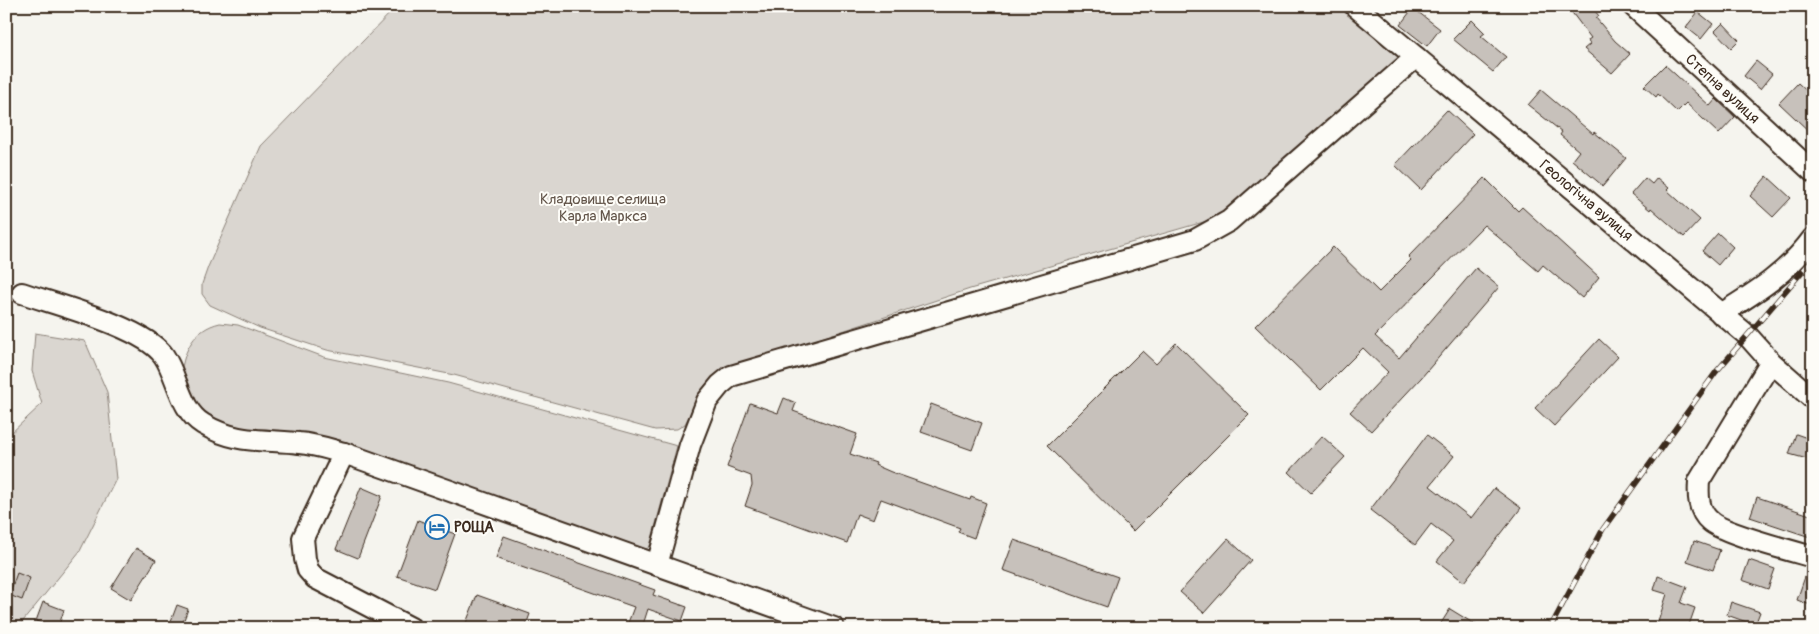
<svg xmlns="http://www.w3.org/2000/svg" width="1819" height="634" font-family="Pangolin,sans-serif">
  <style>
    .green { fill: #dad6d0; stroke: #8a8077 }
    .building { fill: #c7c1bb; stroke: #3b2a1e }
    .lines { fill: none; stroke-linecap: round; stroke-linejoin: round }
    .minor-casing { stroke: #3b2a1e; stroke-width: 24 }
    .minor { stroke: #fdfcf7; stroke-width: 20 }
    .rail-casing { stroke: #3b2a1e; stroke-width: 5.5 }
    .rail { stroke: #fdfcf7; stroke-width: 4; stroke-dasharray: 11; stroke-linecap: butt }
    .labels { text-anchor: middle; stroke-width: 4; stroke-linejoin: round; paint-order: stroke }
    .street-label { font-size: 15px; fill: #3b2a1e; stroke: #fdfcf7 }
    .park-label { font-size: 15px; fill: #63554a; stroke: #fdfcf7 }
    .poi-label { font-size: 15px; font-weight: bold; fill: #3b2a1e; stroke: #fdfcf7; text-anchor: start }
  </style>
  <rect width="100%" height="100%" fill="#f5f4ee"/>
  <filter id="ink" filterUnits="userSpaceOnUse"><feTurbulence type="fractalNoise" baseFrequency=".02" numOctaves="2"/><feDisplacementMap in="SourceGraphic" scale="10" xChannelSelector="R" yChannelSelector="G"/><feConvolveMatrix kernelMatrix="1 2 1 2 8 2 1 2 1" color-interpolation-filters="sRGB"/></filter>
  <g filter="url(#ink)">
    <!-- green -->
    <g class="green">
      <polygon points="397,6 1342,6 1401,57 1304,148 1214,219 970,289 727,369 714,376 703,388 685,424 677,429 655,430 454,375 327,350 260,328 210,305 202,294 202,284 208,267 261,146"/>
      <path d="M220,323l18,2 86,32 124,26 229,63 -27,100 -6,5 -414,-123c-33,-17 -33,-22 -49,-54 3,-24 13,-45 39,-51z"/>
      <polygon points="35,333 85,341 107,392 116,479 80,551 19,626 6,628 6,434 10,434 42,404 32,371"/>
    </g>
    <!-- building -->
    <g class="building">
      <polygon points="1567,6 1591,6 1599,16 1596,18 1615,41 1630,54 1612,73 1584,49 1590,44 1588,40 1591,38"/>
      <polygon points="1413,8 1440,29 1427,46 1400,25"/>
      <polygon points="1698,12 1713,24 1701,39 1686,27"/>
      <polygon points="1472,20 1485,33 1481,36 1506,57 1493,72 1453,39"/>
      <polygon points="1723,23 1739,40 1731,48 1715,31"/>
      <polygon points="1756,61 1772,74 1760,89 1744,76"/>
      <polygon points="1665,65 1710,106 1716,99 1735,117 1719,134 1686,103 1677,112 1658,94 1656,97 1644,86"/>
      <polygon points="1798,83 1813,97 1813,135 1779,103"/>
      <polygon points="1541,90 1593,134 1594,132 1626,158 1603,186 1572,160 1579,151 1560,135 1562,132 1528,105"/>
      <polygon points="1447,110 1473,134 1421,190 1395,165"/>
      <polygon points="1767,176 1791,198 1773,217 1750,196"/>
      <polygon points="1485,178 1518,211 1522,207 1599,277 1582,298 1543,265 1538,271 1484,225 1375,336 1399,358 1476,268 1499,287 1421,378 1371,431 1350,412 1388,372 1363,348 1321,390 1255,326 1333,247 1379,292 1411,260 1408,257"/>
      <polygon points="1645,178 1652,184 1657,178 1669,188 1667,190 1700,220 1684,237 1651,208 1650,210 1631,194"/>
      <polygon points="1718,233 1733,247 1718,265 1702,251"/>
      <polygon points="1599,339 1618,357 1554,426 1535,408"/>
      <polygon points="1176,343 1249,415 1133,531 1047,446 1142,351 1156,364"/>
      <polygon points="784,398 796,403 793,411 857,434 850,454 876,463 875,465 891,472 970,500 971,497 986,503 974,538 958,532 960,528 881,499 873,520 857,514 847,543 745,506 752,485 751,476 727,467 750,403 778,413"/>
      <polygon points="931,404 982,423 972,450 921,432"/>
      <polygon points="1796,434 1813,440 1811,460 1789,454"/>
      <polygon points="1427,435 1454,456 1430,486 1471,518 1494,488 1521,508 1464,582 1437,561 1453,541 1431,524 1415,545 1370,510"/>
      <polygon points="1322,436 1345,457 1311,493 1289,472"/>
      <polygon points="361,487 382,496 358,558 336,549"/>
      <polygon points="1757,497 1813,516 1810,537 1750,517"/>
      <polygon points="418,520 455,534 435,589 397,576"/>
      <polygon points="504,536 655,590 653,595 687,607 682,621 648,609 642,628 626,628 634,607 496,558"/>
      <polygon points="1228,539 1251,560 1204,613 1180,592"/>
      <polygon points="1014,540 1118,577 1107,607 1003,570"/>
      <polygon points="1694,541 1720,550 1713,570 1687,561"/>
      <polygon points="136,548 156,560 131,600 111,588"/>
      <polygon points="1749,560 1775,569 1768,589 1742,580"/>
      <polygon points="1808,568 1813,569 1813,606 1797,600"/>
      <polygon points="17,573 30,578 22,600 9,595"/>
      <polygon points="1658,576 1687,587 1681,603 1695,608 1688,628 1656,628 1667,594 1654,590"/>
      <polygon points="477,595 530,614 525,628 480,628 466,623"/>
      <polygon points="43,602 64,610 58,628 36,621"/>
      <polygon points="1731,602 1760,612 1755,625 1727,615"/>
      <polygon points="177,605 188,609 182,625 171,621"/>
      <polygon points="1450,609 1481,628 1438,628"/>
    </g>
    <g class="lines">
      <defs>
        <g id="minor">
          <path id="s1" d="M1355,6l392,329 24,27 42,37"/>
          <path id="s2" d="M1633,6l180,166"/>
          <path d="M22,293c35,12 122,34 142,63 14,21 16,54 39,68 33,20 60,15 96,19 15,1 30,6 45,10l490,175"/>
          <path d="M1721,314c37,-23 66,-41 92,-76"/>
          <path d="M1771,362l-72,119c-1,14 -1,30 11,40 12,12 82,30 103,36"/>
          <polyline points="344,453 303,538 305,559 308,570 315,578 411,628"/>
          <polyline points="657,565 690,445 707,401 720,385 731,376 1195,240 1229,221 1416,57"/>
        </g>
      </defs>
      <!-- minor casing -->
      <use href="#minor" class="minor-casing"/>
      <!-- minor -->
      <use href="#minor" class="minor"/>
      <defs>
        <polyline id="rail" points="1550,628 1603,529 1716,372 1813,259"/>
      </defs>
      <!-- rail casing -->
      <use href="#rail" class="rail-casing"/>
      <!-- rail -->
      <use href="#rail" class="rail"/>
    </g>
  </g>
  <!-- icons -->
  <defs>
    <symbol id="hotel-ring" viewBox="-11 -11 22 22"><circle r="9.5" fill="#fdfcf7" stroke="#1f6fb2" stroke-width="1.5"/><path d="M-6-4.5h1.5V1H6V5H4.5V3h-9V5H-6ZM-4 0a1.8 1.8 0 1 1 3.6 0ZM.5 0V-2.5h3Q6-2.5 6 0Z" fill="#1f6fb2"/></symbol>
  </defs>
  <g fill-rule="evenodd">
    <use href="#hotel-ring" x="423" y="513" width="28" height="28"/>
  </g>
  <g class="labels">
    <!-- street labels -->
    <g class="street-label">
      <text dy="5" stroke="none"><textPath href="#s2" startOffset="122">Степна вулиця</textPath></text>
      <text dy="5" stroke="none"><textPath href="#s1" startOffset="302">Геологічна вулиця</textPath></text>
    </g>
    <!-- park labels -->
    <g class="park-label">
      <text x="603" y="204">Кладовище селища<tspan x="603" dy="17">Карла Маркса</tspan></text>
    </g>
    <!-- poi labels -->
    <g class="poi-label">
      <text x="454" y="532">РОЩА</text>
    </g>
  </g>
  <!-- margin -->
  <rect width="1819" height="634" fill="none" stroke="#fdfcf7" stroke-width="25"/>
  <rect x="12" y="12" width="1794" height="609" fill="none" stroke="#3b2a1e" stroke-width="2" filter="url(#ink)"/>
</svg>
